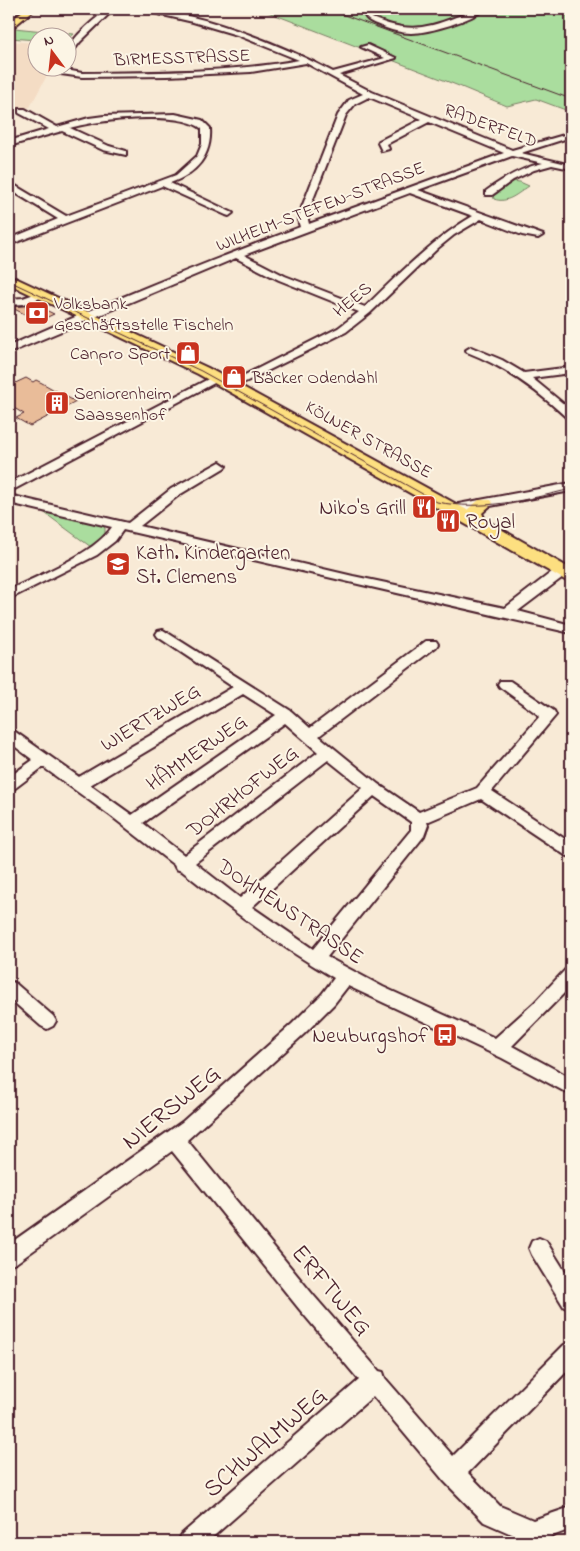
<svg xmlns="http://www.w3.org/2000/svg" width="580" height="1551" font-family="'Indie Flower',sans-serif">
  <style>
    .built { fill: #f4dcc4 }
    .green { fill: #aadd9e; stroke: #7a7e64 }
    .building { fill: #e9bc99; stroke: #4a1f2b }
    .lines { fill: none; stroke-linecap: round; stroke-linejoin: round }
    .minor-casing { stroke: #4a1f2b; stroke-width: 4 }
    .major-casing { stroke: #4a1f2b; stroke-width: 4 }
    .minor { fill: #fcf5e5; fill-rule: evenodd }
    .major { fill: #fddf80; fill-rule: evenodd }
    .tram { stroke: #4a1f2b; stroke-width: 1 }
    .labels { text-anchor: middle; stroke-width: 4; stroke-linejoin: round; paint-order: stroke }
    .far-street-label { font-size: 18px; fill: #4a1f2b; stroke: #fcf5e5 }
    .far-poi-label { font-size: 18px; fill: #4a1f2b; stroke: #fcf5e5; text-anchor: start }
    .poi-label { font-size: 21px; fill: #4a1f2b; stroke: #fcf5e5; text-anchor: end }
    .street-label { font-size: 21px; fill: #4a1f2b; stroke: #fcf5e5 }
    .near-street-label { font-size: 25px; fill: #4a1f2b; stroke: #fcf5e5 }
  </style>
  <rect width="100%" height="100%" fill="#f8ead6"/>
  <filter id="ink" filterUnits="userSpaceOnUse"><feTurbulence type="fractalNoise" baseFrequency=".02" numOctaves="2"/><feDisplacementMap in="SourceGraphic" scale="10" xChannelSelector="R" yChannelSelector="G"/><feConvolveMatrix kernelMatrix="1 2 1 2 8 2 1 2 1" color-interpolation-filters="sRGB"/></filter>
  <g filter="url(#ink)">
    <!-- built -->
    <polygon class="built" points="9,41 37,43 38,68 51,68 30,107 16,111 9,111"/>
    <!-- green -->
    <g class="green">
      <polygon points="260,9 453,9 476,15 494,9 571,10 571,112 536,99 507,106 459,86"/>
      <polygon points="14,28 74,34 68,39 68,38 38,38 37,40 9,38 9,33"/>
      <path d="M512,181l8,1 9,4c-12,8 -22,18 -35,13l-1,-4z"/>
      <polygon points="44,509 98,522 105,528 105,535 91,547 42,511"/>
    </g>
    <!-- building -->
    <g class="building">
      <polygon points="35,305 54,314 39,321 10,307"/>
      <polygon points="26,378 33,382 36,380 42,383 76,402 30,426 16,418 24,414 9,405 9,386"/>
    </g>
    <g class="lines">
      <defs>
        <g id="minor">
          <path d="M107,9h7l-34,33 -9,12h-3c0,-15 28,-35 39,-45z"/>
          <path d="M137,9c56,0 146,36 196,63l52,-14 -24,-11 7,-2 28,13 -57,17 33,17 140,58 59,-17v4l-50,16 50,12v4l-19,-4 -18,5 -21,10 -21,15h-6v-4c18,-13 35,-23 57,-28l-31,-7 -94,34 125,45 -5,3 -16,-3 -41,-16 -27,16 -16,13 -68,65 -24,19 -115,57 -5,-3 1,-2 111,-56 21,-16 -80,-32 -43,-22 -227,95v-7c96,-43 193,-82 291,-119l-2,-7 4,-13 36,-92 11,-15 14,-6 -57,-31 -55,9 -84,4 -85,1 -21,-3 -4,-6h7l2,2 16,3c72,-1 145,0 217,-13l-62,-25 -44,-13zM369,97l53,22 -43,22 -1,2 4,8 7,-2 -2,-5 42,-22 75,31 -195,71 -1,-4 2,-13 36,-92 9,-11zM410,193l63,23c-41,24 -74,58 -108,91l-80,-31 -41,-21z"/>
          <path d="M363,9h6l3,9c33,14 51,12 84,-1 10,-3 19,-9 29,-8 -14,11 -55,24 -74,24 -10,0 -21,-3 -30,-7 -10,-4 -17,-6 -18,-17z"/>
          <path d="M19,109h6l32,18 32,-9 15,-2 71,-2 27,6 8,8c2,28 -14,46 -40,55l63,30 -4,3 -3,-1 -64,-29 -153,59v-6l49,-20 -49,-30v-7l57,34 110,-41 21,-19 5,-12v-15c-22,-19 -104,-9 -132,-1l39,18 17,5v4l-23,-5 -41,-19 -53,15v-5l40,-12 -30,-16z"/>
          <polygon points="40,292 43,293 43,297 24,304 9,305 9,299 23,298"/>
          <path d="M471,347l31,13 22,13 47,-6v6l-39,5 39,32v9l-4,-1c-30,-28 -61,-51 -100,-66l-1,-2z"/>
          <polygon points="216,375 220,376 221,378 220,380 9,492 9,483"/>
          <path d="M220,462l6,4 -2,2 -45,27 -39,31 213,50 152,32 52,-40 5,-1 6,4 -1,3 -49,37 53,14v8l-448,-103 -8,11 -18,14 -88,44v-9c30,-15 85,-36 103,-63l-103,-24v-8l119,28 43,-34z"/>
          <polygon points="571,483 571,491 453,513 447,509 453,505"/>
          <path d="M163,630l128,81 19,17 116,-87h10l2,3 -2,3 -117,89 59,48 41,28 58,-24 63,-72 -40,-29 -2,-3 2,-3h10l44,30 2,4 -64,76 79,52v14l-6,-2 -84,-56 -54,23 1,3 -4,11 -97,121 56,30 112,51 39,-35 31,-33 6,-2v18l-59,60 59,32v17l-69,-37 -154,-72 -14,18 -30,30 -117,106 127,156 65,75 4,1 2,6 68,78 111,-111 7,-3v25l-103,106 32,33 33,14 38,-13v22l-34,13h-7l-46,-20 -40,-41 -71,-85 -166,146h-29l4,-8 177,-154 -59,-70 -128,-159 -156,112 -7,3v-22l173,-122 110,-98 30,-30 12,-16c-53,-31 -103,-68 -152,-107l-6,-2 -2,-4 -63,-49 -68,-49 -29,22 -5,1v-13l24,-17 -24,-18v-12l5,1 65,46 154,-90 -75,-50 -2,-3 2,-3zM243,694l33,21 -144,100 -42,-30zM285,723l33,29 -134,103 -41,-32zM328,760l35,28 -123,110 -45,-35zM374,796l37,26v8l-98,119 -61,-42z"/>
          <polygon points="9,981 15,983 53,1016 56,1021 53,1026 47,1029 41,1026 9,998"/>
          <polygon points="539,1238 546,1241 571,1281 571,1310 564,1307 532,1255 529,1248 532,1241"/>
        </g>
        <g id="major">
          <polygon points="25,9 35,9 12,28 9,29 9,22"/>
          <polygon points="9,275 208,368 467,510 479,500 491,500 493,503 482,513 485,520 571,569 571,581 565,580 198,374 9,284"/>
        </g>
      </defs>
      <!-- minor casing -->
      <use href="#minor" class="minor-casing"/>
      <!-- major casing -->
      <use href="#major" class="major-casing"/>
      <!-- minor -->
      <use href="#minor" class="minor"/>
      <!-- major -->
      <use href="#major" class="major"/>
      <!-- tram -->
      <g class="tram">
        <polyline points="328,9 571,99"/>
        <path d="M9,281l192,90 236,131c46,9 89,-2 134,-13"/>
      </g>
    </g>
  </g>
  <!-- icons -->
  <defs>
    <symbol id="bank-square" viewBox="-11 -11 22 22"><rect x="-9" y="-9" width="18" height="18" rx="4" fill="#c8321e" stroke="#fcf5e5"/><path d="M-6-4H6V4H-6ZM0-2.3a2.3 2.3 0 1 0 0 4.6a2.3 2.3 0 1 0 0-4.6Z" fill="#fff"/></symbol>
    <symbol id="shop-square" viewBox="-11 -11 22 22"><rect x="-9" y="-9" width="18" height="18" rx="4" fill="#c8321e" stroke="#fcf5e5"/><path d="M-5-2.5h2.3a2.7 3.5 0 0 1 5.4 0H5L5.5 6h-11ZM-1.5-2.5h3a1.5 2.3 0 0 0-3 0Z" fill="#fff"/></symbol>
    <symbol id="building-square" viewBox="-11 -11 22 22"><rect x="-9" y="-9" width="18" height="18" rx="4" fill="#c8321e" stroke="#fcf5e5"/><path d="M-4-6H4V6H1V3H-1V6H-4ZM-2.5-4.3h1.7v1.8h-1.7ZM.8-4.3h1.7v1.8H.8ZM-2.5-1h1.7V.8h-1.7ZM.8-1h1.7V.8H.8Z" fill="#fff"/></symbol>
    <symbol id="restaurant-square" viewBox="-11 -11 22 22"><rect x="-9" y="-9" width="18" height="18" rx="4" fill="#c8321e" stroke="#fcf5e5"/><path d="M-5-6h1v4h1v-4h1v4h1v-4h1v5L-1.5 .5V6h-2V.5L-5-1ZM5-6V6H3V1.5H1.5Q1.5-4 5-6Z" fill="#fff"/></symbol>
    <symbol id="school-square" viewBox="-11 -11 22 22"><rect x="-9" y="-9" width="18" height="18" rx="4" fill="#c8321e" stroke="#fcf5e5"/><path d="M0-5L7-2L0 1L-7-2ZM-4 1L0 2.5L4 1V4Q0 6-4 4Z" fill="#fff"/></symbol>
    <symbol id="bus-square" viewBox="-11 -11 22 22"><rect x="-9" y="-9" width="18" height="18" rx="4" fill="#c8321e" stroke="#fcf5e5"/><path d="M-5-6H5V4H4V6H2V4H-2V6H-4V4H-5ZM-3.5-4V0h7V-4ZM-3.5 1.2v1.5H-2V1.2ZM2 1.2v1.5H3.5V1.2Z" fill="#fff"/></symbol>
  </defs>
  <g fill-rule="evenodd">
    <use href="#bank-square" x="23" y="299" width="28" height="28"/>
    <use href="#shop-square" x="174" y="339" width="28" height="28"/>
    <use href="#shop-square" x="220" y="363" width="28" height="28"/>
    <use href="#building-square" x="43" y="389" width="28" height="28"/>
    <use href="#restaurant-square" x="410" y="493" width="28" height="28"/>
    <use href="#restaurant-square" x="434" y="507" width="28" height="28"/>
    <use href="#school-square" x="104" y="550" width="28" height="28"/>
    <use href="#bus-square" x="431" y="1021" width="28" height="28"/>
  </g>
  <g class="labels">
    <!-- far-street labels -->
    <g class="far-street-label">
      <text transform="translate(182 57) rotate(-2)" y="6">BIRMESSTRASSE</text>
      <text transform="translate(491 125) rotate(20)" y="6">RADERFELD</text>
      <text transform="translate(320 206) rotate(-21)" y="6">WILHELM-STEFEN-STRASSE</text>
      <text transform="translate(352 299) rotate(-40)" y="6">HEES</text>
      <text transform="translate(369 439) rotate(29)" y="6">KÖLNER STRASSE</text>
    </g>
    <!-- far-poi labels -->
    <g class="far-poi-label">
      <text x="54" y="309">Volksbank<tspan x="54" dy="21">Geschäftsstelle Fischeln</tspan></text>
      <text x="170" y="359" text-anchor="end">Canpro Sport</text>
      <text x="252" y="383">Bäcker Odendahl</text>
      <text x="74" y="399">Seniorenheim<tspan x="74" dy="21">Saassenhof</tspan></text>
    </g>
    <!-- poi labels -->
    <g class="poi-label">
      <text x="406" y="514">Niko's Grill</text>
      <text x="466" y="528" text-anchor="start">Royal</text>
      <text x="136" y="559" text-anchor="start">Kath. Kindergarten<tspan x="136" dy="24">St. Clemens</tspan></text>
      <text x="428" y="1042">Neuburgshof</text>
    </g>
    <!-- street labels -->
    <g class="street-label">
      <text transform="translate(150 717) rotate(-31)" y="7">WIERTZWEG</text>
      <text transform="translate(196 752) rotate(-35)" y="7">HÄMMERWEG</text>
      <text transform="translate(242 791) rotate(-38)" y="7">DOHRHOFWEG</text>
      <text transform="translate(291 911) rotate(34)" y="7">DOHMENSTRASSE</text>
    </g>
    <!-- near-street labels -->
    <g class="near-street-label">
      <text transform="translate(170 1106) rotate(-39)" y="9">NIERSWEG</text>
      <text transform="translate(333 1289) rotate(50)" y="9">ERFTWEG</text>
      <text transform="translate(264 1441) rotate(-41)" y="9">SCHWALMWEG</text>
    </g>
  </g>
  <!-- margin -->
  <rect width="580" height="1551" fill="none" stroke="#fcf5e5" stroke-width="30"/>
  <rect x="15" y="15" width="550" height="1521" fill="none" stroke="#4a1f2b" stroke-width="2" filter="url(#ink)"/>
  <!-- north arrow -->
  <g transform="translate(52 52) rotate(345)"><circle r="24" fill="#fcf5e5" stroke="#b59f9b"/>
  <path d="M0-4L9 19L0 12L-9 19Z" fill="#c8321e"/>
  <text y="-8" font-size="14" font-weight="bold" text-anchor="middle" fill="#4a1f2b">N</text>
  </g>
</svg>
